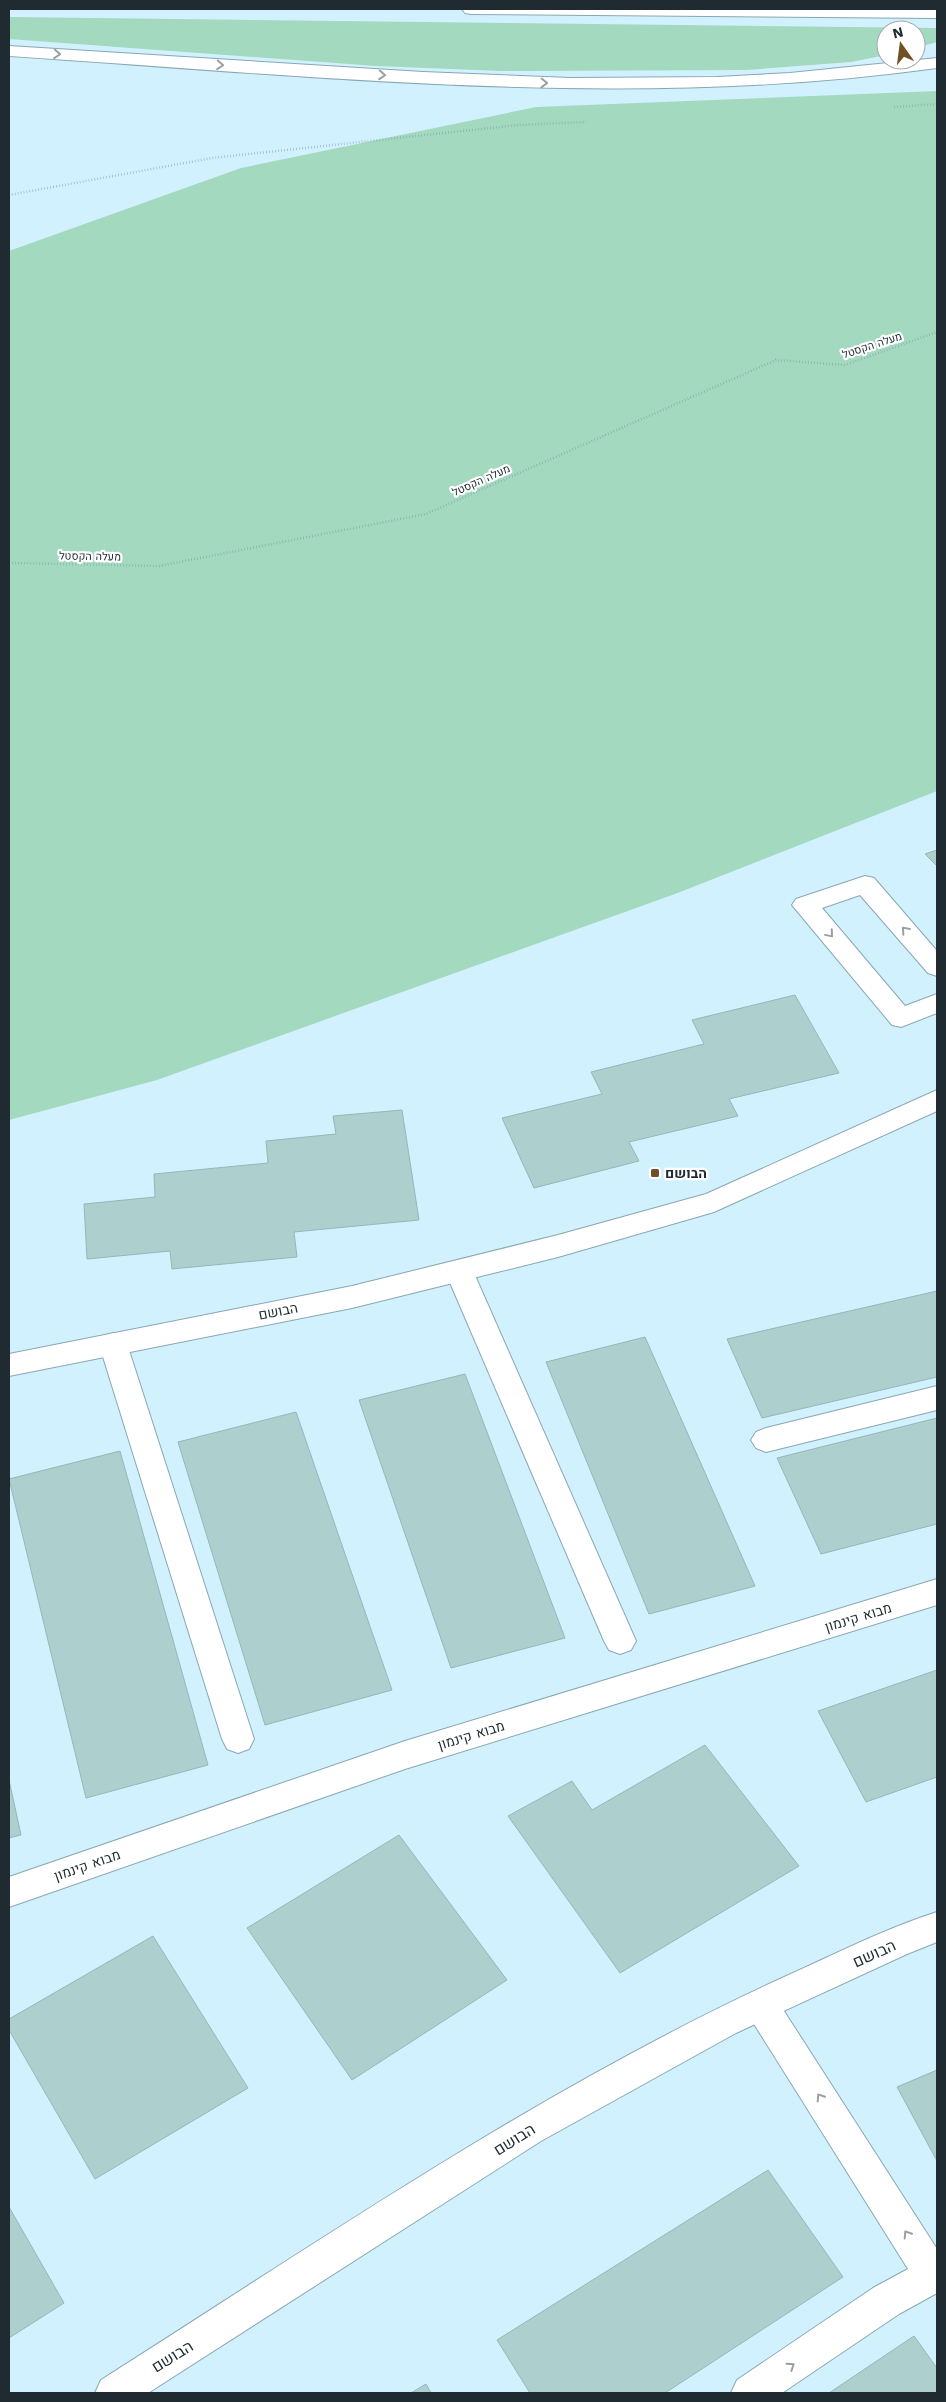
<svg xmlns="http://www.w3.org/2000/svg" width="946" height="2402" font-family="'Work Sans',Heebo,sans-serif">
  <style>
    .green { fill: #a2d9bf }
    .building { fill: #add0cf; stroke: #95b7b6 }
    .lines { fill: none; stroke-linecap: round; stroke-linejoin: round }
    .lane-casing { stroke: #89a7b3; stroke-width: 2 }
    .secondary-casing { stroke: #89a7b3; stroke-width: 2 }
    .highway-casing { stroke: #89a7b3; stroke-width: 2 }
    .path { stroke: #8299a3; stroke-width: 2.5; stroke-dasharray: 0.5 2.5; stroke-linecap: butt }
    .lane { fill: #fff; fill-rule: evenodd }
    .secondary { fill: #fff; fill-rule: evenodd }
    .highway { fill: #fff; fill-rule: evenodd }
    .oneway { stroke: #9aa0a2 }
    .poi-dot { fill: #705126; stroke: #fff; stroke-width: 2 }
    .labels { text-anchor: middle; stroke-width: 4.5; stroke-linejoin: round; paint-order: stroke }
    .far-street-label { font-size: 11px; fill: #1f2b30; stroke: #fff }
    .poi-label { font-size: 14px; font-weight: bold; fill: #1f2b30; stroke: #fff; text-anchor: start }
    .street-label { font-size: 14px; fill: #1f2b30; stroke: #fff }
    .near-street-label { font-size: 16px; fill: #1f2b30; stroke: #fff }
  </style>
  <rect width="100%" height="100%" fill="#d2f1ff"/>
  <!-- green -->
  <g class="green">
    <polygon points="9,17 937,28 937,42 916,48 916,30 886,30 886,55 851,62 747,70 501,71 376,66 9,39"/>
    <polygon points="937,91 937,791 675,894 157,1080 9,1120 9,251 241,168 536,107"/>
  </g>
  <!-- building -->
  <g class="building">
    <polygon points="937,850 937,866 925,854"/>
    <polygon points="795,995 839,1073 729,1099 738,1116 629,1142 639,1161 534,1188 502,1118 602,1094 591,1072 704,1044 692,1020"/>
    <polygon points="402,1110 419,1220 294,1232 297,1257 172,1269 170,1251 87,1259 84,1204 155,1197 154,1174 268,1163 266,1141 336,1134 333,1116"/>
    <polygon points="937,1291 937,1377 762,1418 727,1339"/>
    <polygon points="645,1337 755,1586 649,1614 546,1362"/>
    <polygon points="465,1374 565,1638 451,1668 359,1400"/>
    <polygon points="296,1412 392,1690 265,1725 178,1442"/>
    <polygon points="937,1418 937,1524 821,1554 777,1458"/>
    <polygon points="120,1451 208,1765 86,1798 9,1479"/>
    <polygon points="937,1670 937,1777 866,1802 818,1711"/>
    <polygon points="705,1745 799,1866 620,1973 508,1816 572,1781 592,1810"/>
    <polygon points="9,1780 21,1835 9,1838"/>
    <polygon points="399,1835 507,1980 352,2080 247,1928"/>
    <polygon points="153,1936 248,2088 95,2179 9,2030 9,2019"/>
    <polygon points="937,2070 937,2161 897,2087"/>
    <polygon points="768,2170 843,2277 665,2393 530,2393 497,2340"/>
    <polygon points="9,2207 64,2303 9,2338"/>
    <polygon points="914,2336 937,2368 937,2393 829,2393"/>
    <polygon points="426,2384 431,2393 411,2393"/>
  </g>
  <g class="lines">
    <defs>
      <g id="lane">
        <polygon points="865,876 874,878 937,951 937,976 928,973 860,895 822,908 905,1006 937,994 937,1013 901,1027 892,1025 792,905 796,899"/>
        <polygon points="459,1260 469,1263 473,1271 636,1641 631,1650 620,1654 609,1650 604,1641 445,1271 449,1263"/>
        <polygon points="113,1333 123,1336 127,1344 254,1739 249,1749 238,1753 227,1749 222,1739 99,1344 103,1336"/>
        <polygon points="937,1386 937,1410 766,1452 756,1448 751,1440 756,1432 766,1428"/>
        <polygon points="937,1579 937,1605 405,1769 9,1907 9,1877 405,1741"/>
        <polygon points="761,1989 773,1994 937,2249 937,2293 899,2314 782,2393 731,2393 737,2380 873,2288 908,2269 749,2016 744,2005 749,1994"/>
      </g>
      <g id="secondary">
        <polygon points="937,1090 937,1111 714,1212 558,1257 352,1308 9,1376 9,1354 352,1286 558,1235 706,1194"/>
        <path d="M937,1912v30l-30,12 -171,79 -195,108 -393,252h-53l6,-13c222,-141 441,-292 681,-402 51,-23 102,-49 155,-66z"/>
      </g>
      <g id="highway">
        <polygon points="462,9 937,9 937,18 471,14 465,13"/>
        <path d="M9,46l414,26 147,6 147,-1 73,-4 147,-15v10c-308,43 -619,8 -928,-12z"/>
      </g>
    </defs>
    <!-- lane casing -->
    <use href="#lane" class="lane-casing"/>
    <!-- secondary casing -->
    <use href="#secondary" class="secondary-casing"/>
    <!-- highway casing -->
    <use href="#highway" class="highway-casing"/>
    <!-- path -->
    <g class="path">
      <polyline points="894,107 937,104"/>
      <polyline points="9,195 212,158 518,125 586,122"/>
      <polyline points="9,563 159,566 426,514 776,360 845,365 937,332"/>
    </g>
    <!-- lane -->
    <use href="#lane" class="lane"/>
    <!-- secondary -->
    <use href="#secondary" class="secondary"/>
    <!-- highway -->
    <use href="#highway" class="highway"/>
  </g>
  <!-- one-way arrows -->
  <defs><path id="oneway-chevron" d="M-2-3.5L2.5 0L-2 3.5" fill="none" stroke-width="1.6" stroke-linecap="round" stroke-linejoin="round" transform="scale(1.25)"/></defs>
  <g class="oneway">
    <use href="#oneway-chevron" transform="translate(57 54) rotate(4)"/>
    <use href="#oneway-chevron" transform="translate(220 65) rotate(4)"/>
    <use href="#oneway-chevron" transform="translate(382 75) rotate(4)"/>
    <use href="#oneway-chevron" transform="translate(544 83) rotate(1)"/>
    <use href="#oneway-chevron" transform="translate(905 930) rotate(-131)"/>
    <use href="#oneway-chevron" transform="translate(830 934) rotate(50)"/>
    <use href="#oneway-chevron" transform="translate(820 2097) rotate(-123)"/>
    <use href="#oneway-chevron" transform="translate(907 2234) rotate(-123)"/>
    <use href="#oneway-chevron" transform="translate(791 2366) rotate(-34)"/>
  </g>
  <!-- markers -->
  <rect class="poi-dot" x="650" y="1168" width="10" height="10" rx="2.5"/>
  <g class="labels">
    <!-- far-street labels -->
    <g class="far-street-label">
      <text transform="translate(872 345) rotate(-18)" y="4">מעלה הקסטל</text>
      <text transform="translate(481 480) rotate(-24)" y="4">מעלה הקסטל</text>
      <text transform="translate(90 556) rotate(1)" y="4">מעלה הקסטל</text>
    </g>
    <!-- poi labels -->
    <g class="poi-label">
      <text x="665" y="1178">הבושם</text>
    </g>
    <!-- street labels -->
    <g class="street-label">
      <text transform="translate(278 1311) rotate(-11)" y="5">הבושם</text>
      <text transform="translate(858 1617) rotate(-17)" y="5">מבוא קינמון</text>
      <text transform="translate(471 1735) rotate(-17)" y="5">מבוא קינמון</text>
      <text transform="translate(87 1865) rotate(-19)" y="5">מבוא קינמון</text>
    </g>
    <!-- near-street labels -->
    <g class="near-street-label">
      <text transform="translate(874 1953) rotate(-24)" y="6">הבושם</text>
      <text transform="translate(514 2139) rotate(-32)" y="6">הבושם</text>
      <text transform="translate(172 2356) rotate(-32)" y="6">הבושם</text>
    </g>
  </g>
  <!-- border -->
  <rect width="946" height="2402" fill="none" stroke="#1f2b30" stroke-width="20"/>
  <!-- north arrow -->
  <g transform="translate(901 45) rotate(346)"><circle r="24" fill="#ffffff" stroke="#a5aaac"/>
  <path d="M0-4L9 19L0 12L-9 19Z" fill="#705126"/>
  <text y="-8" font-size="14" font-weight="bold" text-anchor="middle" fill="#1f2b30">N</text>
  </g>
</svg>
